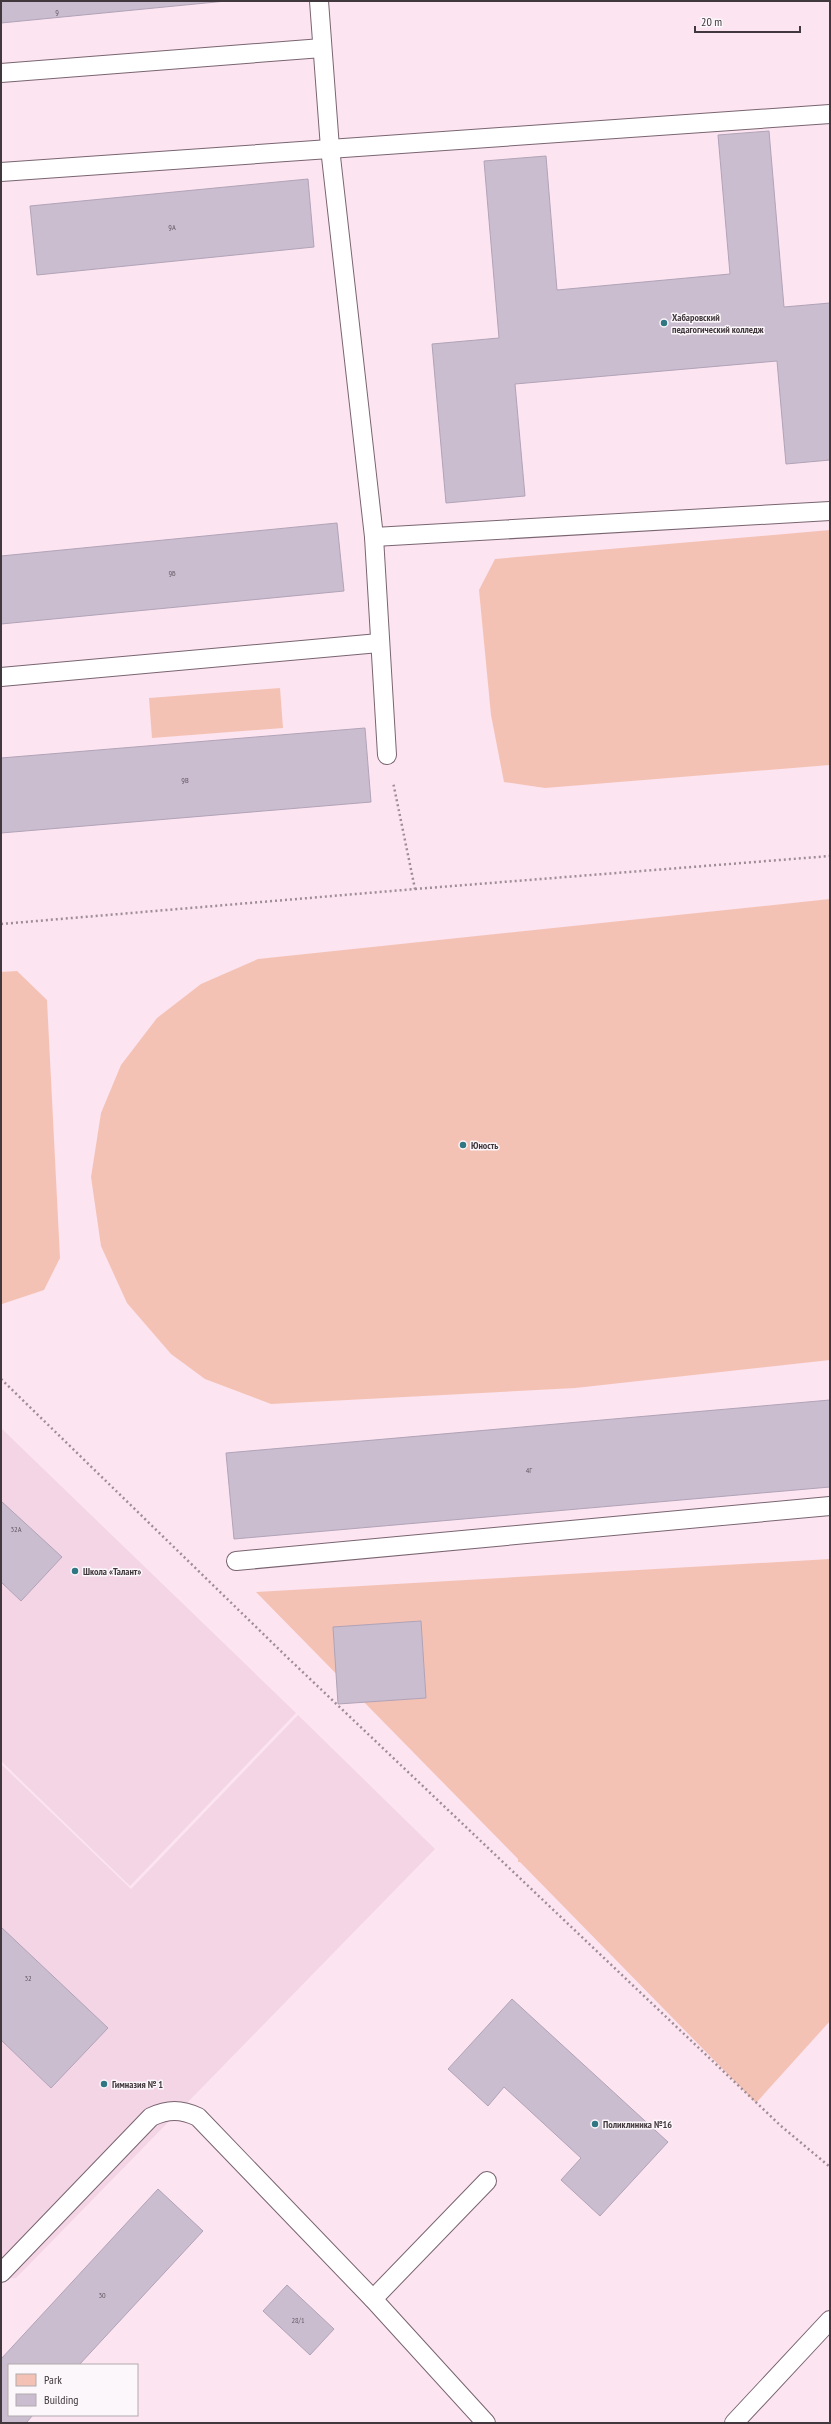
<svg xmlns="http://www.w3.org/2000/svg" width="831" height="2424" font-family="'PT Sans Narrow',sans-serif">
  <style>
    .built { fill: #f4d5e6 }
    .green { fill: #f4c2b4 }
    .building { fill: #cbbdd0; stroke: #b1a3b7 }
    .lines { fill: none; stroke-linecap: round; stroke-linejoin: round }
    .service-casing { stroke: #796470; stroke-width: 20 }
    .path { stroke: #9e8d96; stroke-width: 2.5; stroke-dasharray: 2 3; stroke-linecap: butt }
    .service { stroke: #fff; stroke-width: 18 }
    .poi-dot { fill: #307783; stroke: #fcf7fa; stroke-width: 1.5 }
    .labels { text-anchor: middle; stroke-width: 3; stroke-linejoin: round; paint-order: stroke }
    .number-label { font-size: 8px; fill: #645962 }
    .poi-label { font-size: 10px; font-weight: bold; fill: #41383d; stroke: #fcf7fa; text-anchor: start }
  </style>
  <rect width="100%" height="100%" fill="#fce4f1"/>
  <!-- built -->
  <g class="built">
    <polygon points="1,1428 296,1713 130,1886 1,1761"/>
    <polygon points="298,1715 435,1849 16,2278 1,2279 1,1764 131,1889"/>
  </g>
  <!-- green -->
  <g class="green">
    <polygon points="830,530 830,765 545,788 504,782 491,715 479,590 495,559"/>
    <polygon points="280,688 283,728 152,738 149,698"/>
    <polygon points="830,899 830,1360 575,1388 271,1404 205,1379 171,1354 127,1303 101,1246 91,1177 101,1113 121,1065 157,1018 201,984 258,959"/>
    <polygon points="17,971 47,1000 60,1258 44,1290 2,1304 1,972"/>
    <polygon points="830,1559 830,2021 756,2103 520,1862 518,1862 518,1859 256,1592"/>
  </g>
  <!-- building -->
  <g class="building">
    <polygon points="1,1 226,1 1,23"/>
    <polygon points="769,131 784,307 830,303 830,460 786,464 777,361 515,384 525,496 446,503 432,344 499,338 484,161 546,156 557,290 730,274 718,135"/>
    <polygon points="308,179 314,247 37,275 30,206"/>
    <polygon points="337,523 344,591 1,624 1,556"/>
    <polygon points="365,728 371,802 1,833 1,758"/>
    <polygon points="830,1400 830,1487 234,1539 226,1453"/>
    <polygon points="1,1501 62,1557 21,1601 1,1582"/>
    <polygon points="421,1621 426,1698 338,1704 333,1627"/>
    <polygon points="1,1927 108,2028 51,2088 1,2040"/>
    <polygon points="512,1999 668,2142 600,2216 561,2180 581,2158 504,2087 488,2106 448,2069"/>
    <polygon points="158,2189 203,2231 79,2365 9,2365 9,2415 33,2415 26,2423 1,2423 1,2359"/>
    <polygon points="287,2285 334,2329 310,2355 263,2311"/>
  </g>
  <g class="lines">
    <defs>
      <g id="service">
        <polyline points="319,1 330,148 374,537 387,755"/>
        <polyline points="1,73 322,48"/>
        <polyline points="1,172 830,114"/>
        <polyline points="374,537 830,511"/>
        <polyline points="1,677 379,643"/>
        <polyline points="236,1561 830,1506"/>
        <path d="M1,2273l150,-156c17,-8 30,-8 47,0l175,182 113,124"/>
        <polyline points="373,2299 487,2181"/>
        <polyline points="734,2423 830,2320"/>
      </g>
    </defs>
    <!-- service casing -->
    <use href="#service" class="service-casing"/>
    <!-- path -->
    <g class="path">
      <polyline points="415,889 830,856"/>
      <polyline points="1,924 415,889 393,782"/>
      <polyline points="1,1379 289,1659 781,2126 830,2167"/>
    </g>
    <!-- service -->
    <use href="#service" class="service"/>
  </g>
  <!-- markers -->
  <g class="poi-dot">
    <circle cx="664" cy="323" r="4"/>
    <circle cx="463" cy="1145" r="4"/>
    <circle cx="75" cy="1571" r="4"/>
    <circle cx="104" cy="2084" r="4"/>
    <circle cx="595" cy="2124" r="4"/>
  </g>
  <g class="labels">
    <!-- number labels -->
    <g class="number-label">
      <text x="57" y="15">9</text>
      <text x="172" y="230">9А</text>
      <text x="172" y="576">9Б</text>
      <text x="185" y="783">9В</text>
      <text x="529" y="1473">4Г</text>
      <text x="16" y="1532">32А</text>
      <text x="28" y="1981">32</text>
      <text x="102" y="2298">30</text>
      <text x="298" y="2323">28/1</text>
    </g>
    <!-- poi labels -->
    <g class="poi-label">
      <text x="672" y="321">Хабаровский<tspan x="672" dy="12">педагогический колледж</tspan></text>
      <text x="471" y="1149">Юность</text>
      <text x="83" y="1575">Школа «Талант»</text>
      <text x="112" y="2088">Гимназия № 1</text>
      <text x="603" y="2128">Поликлиника №16</text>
    </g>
  </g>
  <!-- border -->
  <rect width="831" height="2424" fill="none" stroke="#41383d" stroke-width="4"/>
  <!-- legend -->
  <rect x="8" y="2364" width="130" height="52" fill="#fcf7fa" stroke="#b1abae"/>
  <rect x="16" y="2374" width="20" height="12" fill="#f4c2b4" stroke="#b1abae"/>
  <text x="44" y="2384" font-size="12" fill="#41383d">Park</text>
  <rect x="16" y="2394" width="20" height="12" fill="#cbbdd0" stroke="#b1abae"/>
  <text x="44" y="2404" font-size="12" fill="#41383d">Building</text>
  <!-- scale -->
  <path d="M695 26v6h105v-6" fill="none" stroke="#41383d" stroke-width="2"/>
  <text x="701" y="26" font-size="12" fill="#41383d" stroke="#fcf7fa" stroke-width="3" paint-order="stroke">20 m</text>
</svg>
